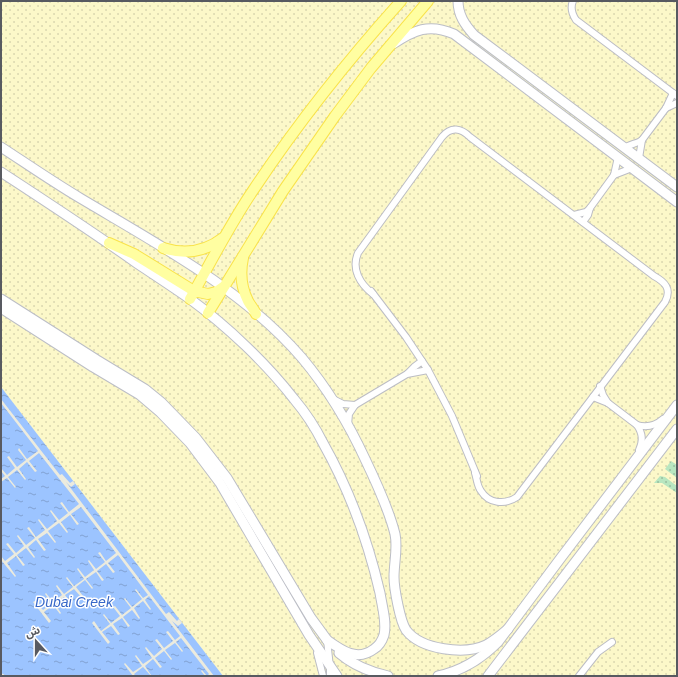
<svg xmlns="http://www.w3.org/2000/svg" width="678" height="677" font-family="Arial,'Noto Sans Arabic',sans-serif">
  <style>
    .sand { fill: url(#sand-dots) }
    .park { fill: url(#park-dots) }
    .water { fill: url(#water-ripples) }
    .pier { fill: #ecebde }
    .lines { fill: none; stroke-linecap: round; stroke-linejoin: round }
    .street-casing { stroke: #bcbdc4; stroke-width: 8 }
    .secondary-casing { stroke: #bcbec6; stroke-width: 11 }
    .primary-casing { stroke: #f9e34a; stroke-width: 12 }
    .street { stroke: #fff; stroke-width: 6 }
    .secondary { stroke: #fff; stroke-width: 9 }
    .primary { stroke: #fffea1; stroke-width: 10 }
    .labels { text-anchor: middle; stroke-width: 3; stroke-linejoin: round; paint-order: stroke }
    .water-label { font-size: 14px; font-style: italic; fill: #3868c9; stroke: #fff }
  </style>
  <defs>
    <pattern id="sand-dots" width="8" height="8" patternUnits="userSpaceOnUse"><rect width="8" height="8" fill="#fcf8c9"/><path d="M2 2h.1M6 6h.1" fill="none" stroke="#dad7af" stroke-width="1.8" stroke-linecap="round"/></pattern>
    <pattern id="park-dots" width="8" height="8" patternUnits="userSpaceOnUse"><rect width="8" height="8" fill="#b8e6c0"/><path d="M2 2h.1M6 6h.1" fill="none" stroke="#98bd9f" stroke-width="1.8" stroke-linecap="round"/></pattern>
    <pattern id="water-ripples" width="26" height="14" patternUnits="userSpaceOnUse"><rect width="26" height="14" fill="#9cc4ff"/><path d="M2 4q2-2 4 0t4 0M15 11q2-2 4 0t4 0" fill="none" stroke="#82a2d2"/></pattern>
  </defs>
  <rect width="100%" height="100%" fill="#ecebde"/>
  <!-- sand -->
  <polygon class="sand" points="1,1 677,1 677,676 223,676 1,387"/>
  <!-- park -->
  <g class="park">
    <polygon points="671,461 677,465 677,478 665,469"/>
    <polygon points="660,476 665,477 677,486 677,493 662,483 654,483"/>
  </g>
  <!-- water -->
  <polygon class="water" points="1,387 223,676 7,676 1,673"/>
  <!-- pier -->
  <polygon class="pier" points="1,399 60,475 62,474 70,483 73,481 75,484 71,487 66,482 166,614 169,612 177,621 179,619 182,623 178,626 172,621 214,676 205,676 201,671 202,670 207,676 209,674 181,638 176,642 183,651 182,652 175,643 165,650 172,659 171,660 164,651 155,658 162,667 160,668 153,659 145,666 151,675 151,676 143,667 134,674 136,676 133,676 124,664 125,663 133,672 142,666 135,656 136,655 143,664 152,658 145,648 146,647 154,656 162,649 155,640 157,639 164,648 173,641 166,632 168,631 175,640 180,636 149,596 145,600 151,609 150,610 143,601 134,608 140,618 139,619 132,610 123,617 130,626 128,627 122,618 113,624 120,634 118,635 111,626 102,632 110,642 108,644 92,623 94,621 101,631 110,624 103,615 104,614 111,623 120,616 113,607 115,606 122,615 131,608 124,599 125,598 132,607 142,599 135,590 136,589 143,598 148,595 118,555 108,563 115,572 113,573 106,564 97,571 104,580 102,581 96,572 86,579 93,588 92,589 85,580 76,587 83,596 81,597 74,589 65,595 72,605 71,605 64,597 55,604 61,613 60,614 53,605 44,612 51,621 49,623 33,602 35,601 43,610 52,603 45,594 46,593 53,602 62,595 56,586 57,585 64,594 73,587 66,578 67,577 74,586 84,579 77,569 78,568 85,577 94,570 88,561 89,560 96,569 105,562 98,553 100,552 106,561 116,553 81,507 71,514 79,524 77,525 70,515 61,522 68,532 67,533 59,523 48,531 56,542 55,543 47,533 38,539 46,550 44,551 36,540 28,547 35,557 34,558 26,548 17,555 25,565 23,566 16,556 7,563 16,576 15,577 1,560 1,556 5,561 14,554 6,544 8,543 16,553 24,546 17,536 18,535 26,545 35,538 27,528 29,527 36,537 45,530 38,520 39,519 47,529 57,521 50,511 51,510 59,520 68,513 60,503 62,502 69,512 79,504 39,453 29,461 37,471 35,472 27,462 19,469 26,479 25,480 17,470 8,477 16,487 15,488 7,478 1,482 1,479 5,476 1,471 1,468 7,475 15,468 7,457 9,456 17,467 26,460 18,450 19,448 27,459 38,451 1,403"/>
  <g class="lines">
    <defs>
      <g id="street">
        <path d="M573,1c-3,7 -1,13 3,19l101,76"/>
        <polyline points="666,108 677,103"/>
        <path d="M625,148c4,-4 12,-4 17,-8"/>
        <polyline points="639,158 642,140 666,108 673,93"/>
        <polyline points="614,175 632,168"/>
        <polyline points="574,215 586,212 590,208 614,175 618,157"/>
        <polyline points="583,222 588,215 590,208"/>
        <polyline points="371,291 406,337 428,370 452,416 477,476"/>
        <path d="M373,294c-13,-10 -22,-25 -15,-41l84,-116c9,-11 19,-9 28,0l184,139c11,6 18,13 11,26l-148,195c-12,8 -28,7 -36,-6 -4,-5 -4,-12 -6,-18"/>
        <polyline points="408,373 414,367 422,361"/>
        <path d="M600,386l3,9 5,8 29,22c6,9 6,16 2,25"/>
        <polyline points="593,397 608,403"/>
        <polyline points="333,399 343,404 355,405"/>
        <polyline points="348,425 349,414 355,405 407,374 428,370"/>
        <path d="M637,425c10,3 18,1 26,-6"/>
        <polyline points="327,640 330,667 330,676"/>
        <polyline points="317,653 323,676"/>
        <polyline points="579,676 598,652 612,642"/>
      </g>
      <g id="secondary">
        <path d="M458,1c0,14 7,24 16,34l203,152"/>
        <path d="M393,44c21,-14 36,-21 61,-10l223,168"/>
        <path d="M1,147c26,17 52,35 79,51 77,46 163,91 222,160 26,31 47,66 64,103 11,23 23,49 29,73 3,14 -1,28 -1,43 0,11 6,44 12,53 15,20 59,25 80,15 8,-4 15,-10 22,-16"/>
        <path d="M1,172c46,30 92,60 137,92 18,12 35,23 52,35 37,27 76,64 104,100 11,13 21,28 29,44 26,46 45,98 57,150 2,13 7,29 4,42 -2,6 -5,11 -10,14 -17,13 -33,1 -47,-9"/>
        <polyline points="1,299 97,360 145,389 161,402 196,438 227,478 311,618 330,644"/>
        <polyline points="1,308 93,367 140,395 160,412 190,443 220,483 309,635 337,676"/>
        <path d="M339,653c14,12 31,19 49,23"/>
        <path d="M438,676c24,-5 43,-17 60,-34l62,-83 117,-154"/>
        <polyline points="488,676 677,429"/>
      </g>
      <g id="primary">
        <polyline points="109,243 134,254 194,291 208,294 216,292 223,287"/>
        <path d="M163,248c22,7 42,4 60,-10"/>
        <path d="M243,258c-3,14 -2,29 5,43 2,4 6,8 8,13"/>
        <path d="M190,299c21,-37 40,-75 64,-110 44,-66 94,-129 147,-188"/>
        <polyline points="208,313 283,191 335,116 371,68 428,1"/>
      </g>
    </defs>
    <!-- street casing -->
    <use href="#street" class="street-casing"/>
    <!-- secondary casing -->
    <use href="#secondary" class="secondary-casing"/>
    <!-- primary casing -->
    <use href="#primary" class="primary-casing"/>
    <!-- street -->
    <use href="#street" class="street"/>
    <!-- secondary -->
    <use href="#secondary" class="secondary"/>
    <!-- primary -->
    <use href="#primary" class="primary"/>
  </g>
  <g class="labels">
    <!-- water labels -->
    <g class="water-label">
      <text x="74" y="607">Dubai Creek</text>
    </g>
  </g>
  <!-- border -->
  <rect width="678" height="677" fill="none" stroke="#585a61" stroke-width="4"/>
  <!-- north arrow -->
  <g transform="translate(36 641) rotate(339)" stroke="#ffffff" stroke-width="3" paint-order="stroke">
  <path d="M0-3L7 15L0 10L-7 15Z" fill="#585a61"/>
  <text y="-6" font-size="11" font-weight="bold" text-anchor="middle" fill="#585a61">ش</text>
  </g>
</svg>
